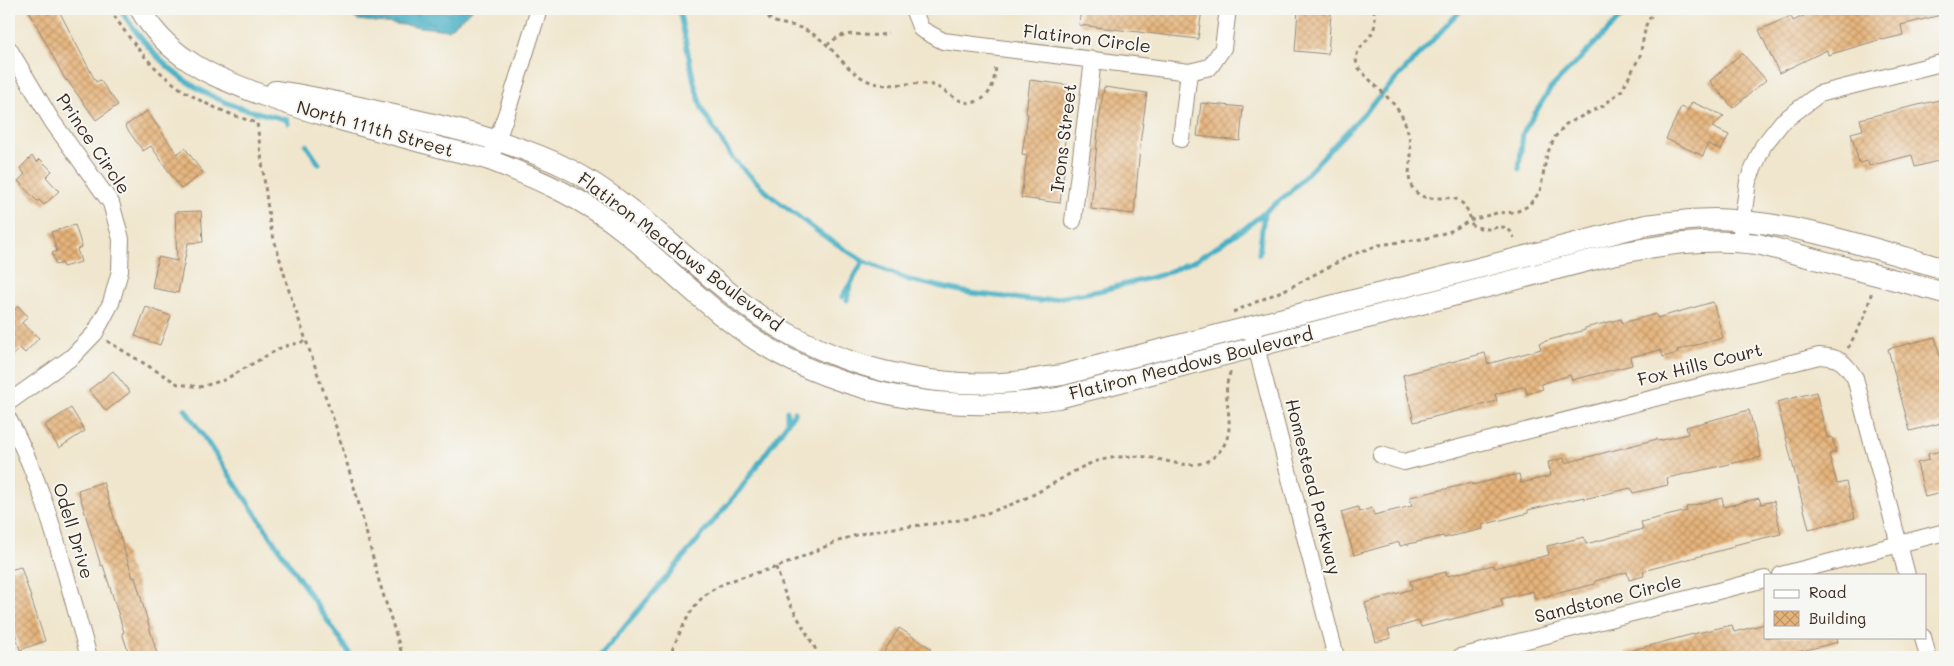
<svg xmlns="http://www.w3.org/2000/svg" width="1954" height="666" font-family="Mali,sans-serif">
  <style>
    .water { fill: url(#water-ripples); stroke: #406d72 }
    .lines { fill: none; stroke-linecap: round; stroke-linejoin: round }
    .stream { stroke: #46b0c5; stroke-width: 5 }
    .building { fill: url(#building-cross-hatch) }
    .minor-casing { stroke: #968876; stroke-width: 18 }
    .tertiary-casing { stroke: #968876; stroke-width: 22 }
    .path { stroke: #968876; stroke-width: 3; stroke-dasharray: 4 4; stroke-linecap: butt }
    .minor { stroke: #fff; stroke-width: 16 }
    .tertiary { stroke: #fff; stroke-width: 20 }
    .labels { text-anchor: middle; stroke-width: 4; stroke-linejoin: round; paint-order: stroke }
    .street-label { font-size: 18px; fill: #3b2a1e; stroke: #f6f6f2 }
  </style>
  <defs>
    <pattern id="water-ripples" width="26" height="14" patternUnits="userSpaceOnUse" patternTransform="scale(1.25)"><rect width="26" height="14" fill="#46b0c5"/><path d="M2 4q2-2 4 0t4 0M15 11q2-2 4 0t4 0" fill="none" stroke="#3c8f9f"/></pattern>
    <pattern id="building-cross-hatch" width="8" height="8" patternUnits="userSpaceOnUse" patternTransform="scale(1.25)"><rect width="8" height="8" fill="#e6b47b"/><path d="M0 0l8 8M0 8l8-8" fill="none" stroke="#bc9364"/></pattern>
  </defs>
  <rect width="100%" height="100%" fill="#f6f6f2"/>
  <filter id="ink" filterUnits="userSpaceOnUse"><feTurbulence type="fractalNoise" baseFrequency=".02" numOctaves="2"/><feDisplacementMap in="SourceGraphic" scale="10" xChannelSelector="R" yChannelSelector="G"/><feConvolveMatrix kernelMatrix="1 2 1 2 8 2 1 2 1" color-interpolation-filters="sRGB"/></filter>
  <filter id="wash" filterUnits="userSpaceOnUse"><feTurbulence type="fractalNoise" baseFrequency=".0096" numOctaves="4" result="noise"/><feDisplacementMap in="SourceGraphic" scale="20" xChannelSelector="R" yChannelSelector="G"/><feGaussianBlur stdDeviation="1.12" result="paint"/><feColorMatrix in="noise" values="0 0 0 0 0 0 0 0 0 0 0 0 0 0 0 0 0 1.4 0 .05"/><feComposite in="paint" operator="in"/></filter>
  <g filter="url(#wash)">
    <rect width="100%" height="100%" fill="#f0e6cd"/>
    <!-- water -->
    <polygon class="water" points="339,9 473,9 448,30 358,20"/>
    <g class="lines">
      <!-- stream -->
      <g class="stream">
        <path d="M120,9c31,47 61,77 115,97 17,6 35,9 52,14l1,3"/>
        <polyline points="679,9 694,82 702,109 732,158 771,196 821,234 863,261"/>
        <polyline points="306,145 319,164"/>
        <polyline points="1519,169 1523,133 1550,89 1629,9"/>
        <polyline points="1259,254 1264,214"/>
        <polyline points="842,297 848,287"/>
        <polyline points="847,300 850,285 863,261 909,280 970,293 1040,301 1099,291 1161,275 1196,260 1245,228 1290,192 1462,9"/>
        <polyline points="185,409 352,657"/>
        <polyline points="787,420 787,411"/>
        <polyline points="599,657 739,491 795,412"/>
      </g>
    </g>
    <g id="blocks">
      <!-- building -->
      <g class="building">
        <polygon points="28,9 58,9 96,82 100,80 118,105 96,120 67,80 66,81"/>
        <polygon points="1081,9 1202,9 1198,39 1079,25"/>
        <polygon points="1817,9 1945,9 1945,14 1901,25 1903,35 1882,40 1882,39 1828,55 1827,50 1779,73 1759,30 1791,16 1793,21"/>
        <polygon points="1298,10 1331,13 1328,54 1295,51"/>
        <polygon points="1742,53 1766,80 1733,108 1710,81"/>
        <polygon points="1030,80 1074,86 1060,171 1064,171 1060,203 1021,198 1027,155 1022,154 1028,114 1026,113"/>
        <polygon points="1104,87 1147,93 1141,136 1134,214 1091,209 1099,120"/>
        <polygon points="1943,99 1945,108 1945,159 1915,167 1912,155 1869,166 1868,161 1859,163 1851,133 1863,130 1860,119"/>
        <polygon points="1692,102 1724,116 1712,127 1729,135 1721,150 1708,144 1703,156 1666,139 1681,107 1688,110"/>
        <polygon points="1201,103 1243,107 1240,141 1197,136"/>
        <polygon points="147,111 177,154 185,148 203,173 181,189 151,146 143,151 125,126"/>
        <polygon points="32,156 37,162 40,159 52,171 46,177 59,191 44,205 39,200 37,201 18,181 25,174 20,168"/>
        <polygon points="201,211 203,242 188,243 178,293 152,288 158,257 177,261 175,212"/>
        <polygon points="75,225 82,247 77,249 81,262 63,267 62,263 56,265 52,253 57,251 51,232"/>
        <polygon points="1713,302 1723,338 1677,350 1678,353 1663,357 1661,350 1630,357 1632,365 1572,380 1570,375 1541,384 1543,389 1527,394 1525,386 1495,394 1497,401 1414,422 1403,375 1485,353 1488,364 1541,349 1539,343 1585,330 1585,328 1621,319 1622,323 1656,314 1657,318"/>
        <polygon points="18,306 28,316 22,323 39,338 25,353 20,348 9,360 9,310 12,313"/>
        <polygon points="146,307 171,316 160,345 135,336"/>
        <polygon points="1935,337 1945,376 1945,422 1910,431 1888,349"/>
        <polygon points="113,371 130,392 106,411 89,390"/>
        <polygon points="1816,392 1827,438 1832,437 1836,452 1829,454 1837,484 1846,482 1855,518 1809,529 1777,402"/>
        <polygon points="71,408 85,431 59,448 45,425"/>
        <polygon points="1749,410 1761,457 1667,478 1668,485 1633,493 1631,488 1584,499 1584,497 1528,510 1528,513 1482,525 1483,529 1444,538 1443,536 1400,546 1399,542 1354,555 1341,512 1358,507 1359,512 1372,508 1374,515 1412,506 1410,497 1472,483 1472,485 1519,474 1521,483 1551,476 1548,462 1564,458 1565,463 1657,439 1658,441 1688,434 1686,427"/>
        <polygon points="1945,450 1945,492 1925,497 1917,463 1929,460 1928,454"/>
        <polygon points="103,482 133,578 135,577 157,654 148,657 130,657 122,633 124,632 103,565 101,566 78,490"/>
        <polygon points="1722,498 1724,507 1759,498 1761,504 1774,501 1781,534 1734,545 1734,547 1643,571 1644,576 1629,580 1627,572 1595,581 1595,584 1535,599 1533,591 1501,599 1503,606 1421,627 1419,621 1388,630 1391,638 1376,642 1365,603 1412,589 1410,581 1446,572 1447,576 1493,565 1494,568 1549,555 1547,546 1584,537 1586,544 1643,529 1641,522 1687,511 1686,507"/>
        <polygon points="21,567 45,641 20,650 9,613 9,570"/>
        <polygon points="1765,624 1765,637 1837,637 1838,642 1790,654 1791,657 1626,657 1626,652 1697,633 1732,625 1734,632"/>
        <polygon points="899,628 931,648 925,657 881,657"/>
      </g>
    </g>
  </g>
  <g filter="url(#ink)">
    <use href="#blocks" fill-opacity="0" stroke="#968876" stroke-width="1"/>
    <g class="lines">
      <defs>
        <g id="minor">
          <polyline points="913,9 921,29 943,41 1189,72 1210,67 1223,48 1228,9"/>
          <polyline points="9,49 52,121 111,203 121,239 120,271 111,303 95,333 72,357 9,402"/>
          <polyline points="1181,139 1189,72"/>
          <polyline points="493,151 507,112 539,9"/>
          <polyline points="1073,221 1093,60"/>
          <polyline points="1741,233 1748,181 1763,146 1782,122 1819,94 1945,62"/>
          <polyline points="1251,327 1336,657"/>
          <path d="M9,420c39,71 57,160 80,237"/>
          <path d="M1381,455l23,7 415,-106c20,1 25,5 36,22l52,197"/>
          <polyline points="1781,575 1945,532"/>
          <polyline points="1923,637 1928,657"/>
          <polyline points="1460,657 1765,579"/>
        </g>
        <g id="tertiary">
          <path d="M140,9c11,20 30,40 49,52 21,15 46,23 70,33 60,22 122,37 183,54 17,4 34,7 50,13 46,18 94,39 132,70 27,22 52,46 78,68 35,31 78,59 122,76 78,29 152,36 234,23l549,-142c50,-11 100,-19 151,-12l187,49"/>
          <path d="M275,91c38,5 76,14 114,23 63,14 125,27 182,56 51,27 93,69 137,105 18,15 36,30 55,43 72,48 165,72 252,64 15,-2 31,-5 47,-7l584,-150c22,-3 45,-6 68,-6 78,2 157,29 231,50"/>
        </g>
      </defs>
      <!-- minor casing -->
      <use href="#minor" class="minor-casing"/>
      <!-- tertiary casing -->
      <use href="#tertiary" class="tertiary-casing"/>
      <!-- path -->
      <g class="path">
        <path d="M110,9c40,64 75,92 147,114l13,102 20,69 47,136 20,67 22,84 24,76"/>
        <path d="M766,9c1,16 17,14 29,17 7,2 15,6 21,10 18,12 28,32 48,43 22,12 45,1 68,6 16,4 29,25 48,15 13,-6 14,-21 16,-33"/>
        <path d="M1374,9c0,5 2,14 0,19 -3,13 -22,21 -17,36 1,4 6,9 9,12 13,14 32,28 39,47 4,10 6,22 6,33 -1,11 -5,24 3,34 19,22 48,-13 58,35 5,2 10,4 16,4 13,-2 20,-6 26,9"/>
        <path d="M827,45c4,-3 9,-7 13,-9 16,-5 30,3 48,-3"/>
        <polyline points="1233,312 1291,287 1351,255 1379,245 1428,238 1451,231 1471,220 1497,213 1516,212 1528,206 1540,192 1547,154 1555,137 1566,124 1603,106 1622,90 1640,56 1646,25 1655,9"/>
        <polyline points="107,341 178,384 200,387 224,380 282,347 306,341"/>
        <polyline points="1848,348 1865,316 1872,291"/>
        <polyline points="776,567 786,597 815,648 818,657"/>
        <path d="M669,657c9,-19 17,-43 33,-59 19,-18 48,-23 72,-30 31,-10 59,-28 91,-35 40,-9 81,-7 119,-19 22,-7 43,-15 63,-27 17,-9 34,-22 54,-27 13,-3 31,-5 45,-3 24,3 51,17 71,-3 26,-26 0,-55 14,-83"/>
      </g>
      <!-- minor -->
      <use href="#minor" class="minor"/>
      <!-- tertiary -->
      <use href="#tertiary" class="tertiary"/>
    </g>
  </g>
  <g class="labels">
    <!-- street labels -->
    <g class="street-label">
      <text transform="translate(1087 39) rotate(7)" y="6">Flatiron Circle</text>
      <text transform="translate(375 129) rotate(16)" y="6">North 111th Street</text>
      <text transform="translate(1064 138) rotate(-83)" y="6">Irons Street</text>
      <text transform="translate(93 144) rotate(56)" y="6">Prince Circle</text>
      <text transform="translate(680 252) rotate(37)" y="6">Flatiron Meadows Boulevard</text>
      <text transform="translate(1191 364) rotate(-14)" y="6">Flatiron Meadows Boulevard</text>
      <text transform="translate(1700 365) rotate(-14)" y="6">Fox Hills Court</text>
      <text transform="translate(1313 487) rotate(76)" y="6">Homestead Parkway</text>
      <text transform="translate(73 531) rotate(73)" y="6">Odell Drive</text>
      <text transform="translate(1608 599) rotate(-14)" y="6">Sandstone Circle</text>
    </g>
  </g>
  <!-- margin -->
  <rect width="1954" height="666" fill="none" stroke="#f6f6f2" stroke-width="30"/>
  <!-- legend -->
  <rect x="1764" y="574" width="162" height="65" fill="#f6f6f2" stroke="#aba49d"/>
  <rect x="1774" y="590" width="25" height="8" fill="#ffffff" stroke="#aba49d"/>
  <text x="1809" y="598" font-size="15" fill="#3b2a1e">Road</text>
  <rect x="1774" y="611" width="25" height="15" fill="url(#building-cross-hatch)" stroke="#aba49d"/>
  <text x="1809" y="624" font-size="15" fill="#3b2a1e">Building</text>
</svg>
